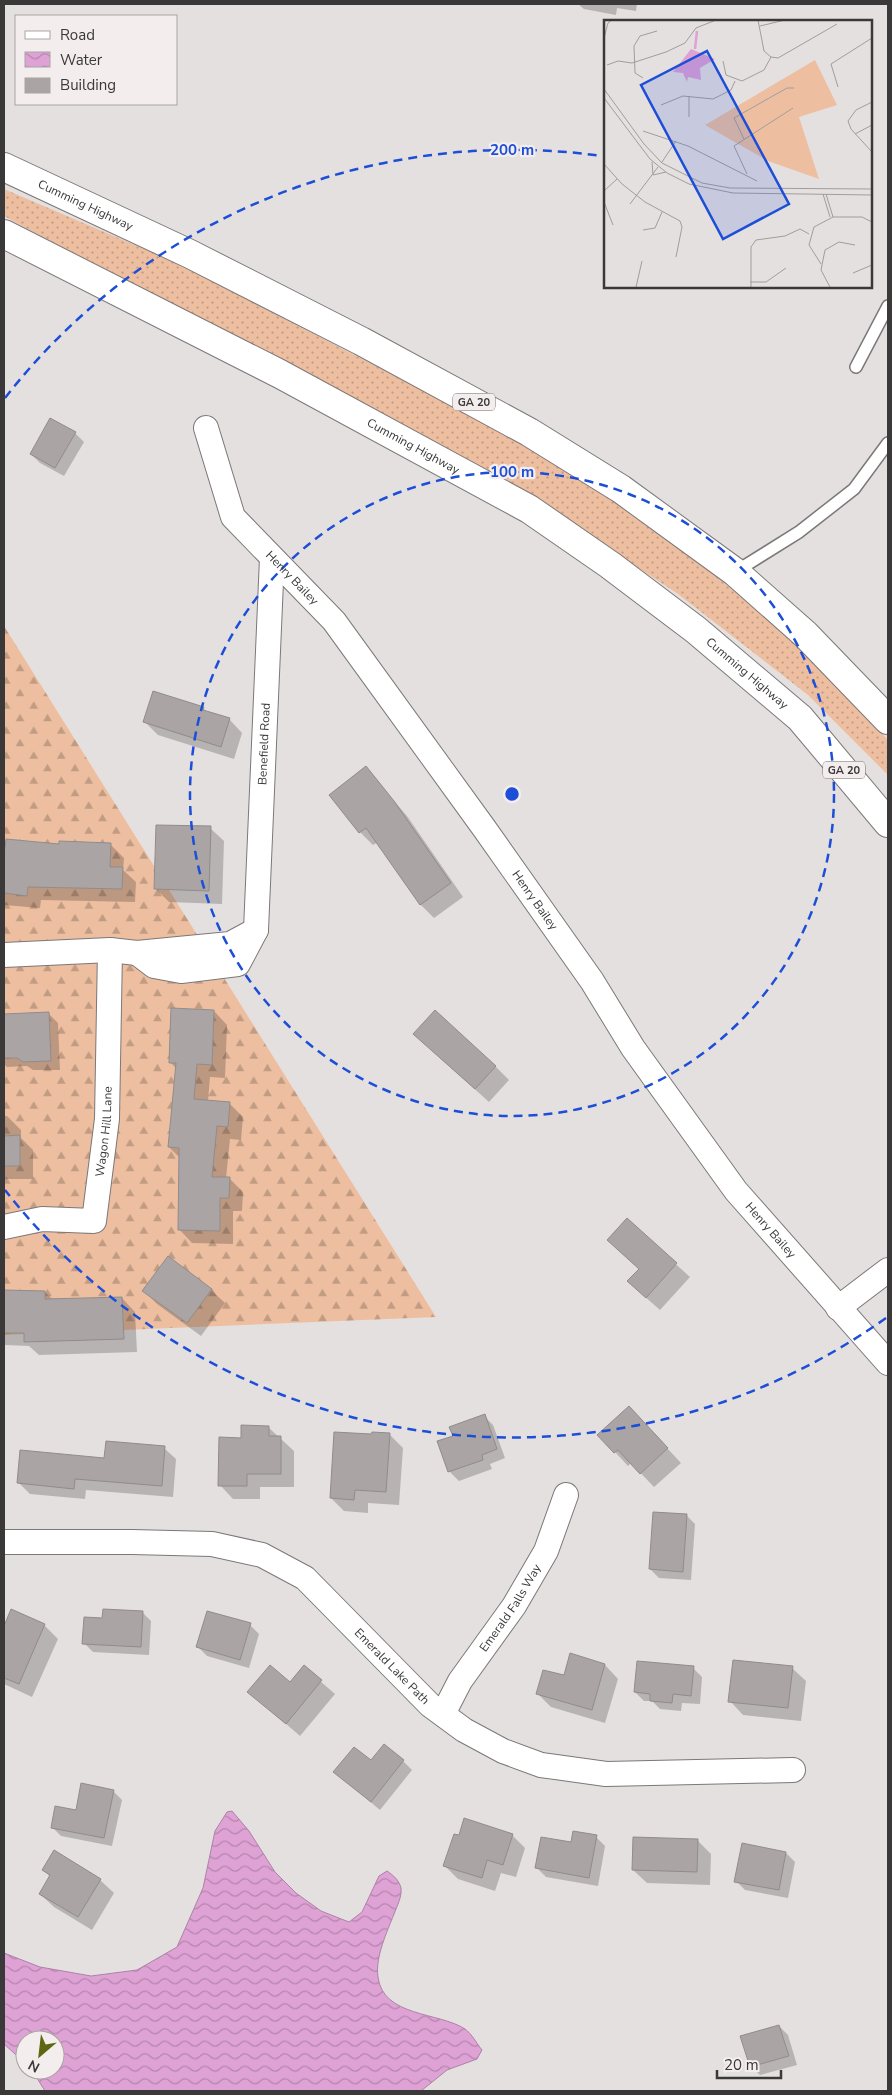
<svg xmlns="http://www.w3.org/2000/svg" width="892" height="2095" font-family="'Nunito Sans',sans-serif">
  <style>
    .grass { fill: url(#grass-dots) }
    .forest { fill: url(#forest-firs) }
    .water { fill: url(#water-waves); stroke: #ad82a6 }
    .shadow { fill: #0003 }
    .building { fill: #aaa5a4; stroke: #918c8b }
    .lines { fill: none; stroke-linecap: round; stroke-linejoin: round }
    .lane-casing { stroke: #7c7778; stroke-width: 14 }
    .street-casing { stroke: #7c7778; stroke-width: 26 }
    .highway-casing { stroke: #7c7778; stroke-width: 30 }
    .lane { stroke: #fff; stroke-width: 11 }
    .street { stroke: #fff; stroke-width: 24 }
    .highway { stroke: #fff; stroke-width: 28 }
    .ring { fill: none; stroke: #1d4ed8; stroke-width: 2.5; stroke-dasharray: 9 6 }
    .labels { text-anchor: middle; stroke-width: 4.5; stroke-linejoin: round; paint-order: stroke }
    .shield { fill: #f3eded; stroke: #726e6e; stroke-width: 1 }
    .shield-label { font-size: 11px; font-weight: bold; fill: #3a3838 }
    .street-label { font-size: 12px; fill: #3a3838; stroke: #f3eded }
    .inset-river { fill: none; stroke: #dea2d5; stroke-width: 2.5 }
    .inset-road { fill: none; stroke: #a19d9d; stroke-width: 1 }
    .view { fill: #1d4ed8; fill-opacity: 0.15; stroke: #1d4ed8; stroke-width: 2.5 }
    .inset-edge { fill: none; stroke: #3a3838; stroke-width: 2.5 }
    .centre { fill: #1d4ed8; stroke: #f3eded; stroke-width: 2.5 }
    .ring-label { font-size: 15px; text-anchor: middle; font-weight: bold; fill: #1d4ed8; stroke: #f3eded; stroke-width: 4.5; stroke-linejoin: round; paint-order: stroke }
  </style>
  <defs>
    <pattern id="grass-dots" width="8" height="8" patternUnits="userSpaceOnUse" patternTransform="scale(1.25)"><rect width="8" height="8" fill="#edbfa0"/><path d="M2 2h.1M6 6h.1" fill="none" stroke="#c19c83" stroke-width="1.8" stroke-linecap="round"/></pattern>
    <pattern id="forest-firs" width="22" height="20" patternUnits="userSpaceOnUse" patternTransform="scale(1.25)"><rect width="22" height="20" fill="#edbfa0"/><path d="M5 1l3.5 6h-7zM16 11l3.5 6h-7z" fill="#c19c83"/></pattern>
    <pattern id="water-waves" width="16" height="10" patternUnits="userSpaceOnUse" patternTransform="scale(1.25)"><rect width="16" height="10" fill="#dea2d5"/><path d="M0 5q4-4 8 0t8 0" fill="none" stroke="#b585ae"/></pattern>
  </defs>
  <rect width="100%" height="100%" fill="#e5e0e0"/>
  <!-- grass -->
  <polygon class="grass" points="4,189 177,263 424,391 536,452 608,496 674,543 753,606 823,670 888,740 888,775 808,695 678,594 516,487 270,360 4,216"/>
  <!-- forest -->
  <polygon class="forest" points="4,626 436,1317 4,1335"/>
  <!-- water -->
  <path class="water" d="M232,1811l17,20 26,41 21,21 25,18 28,11 13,-10 17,-36 8,-5c6,4 12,9 14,17 1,9 -4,18 -7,26 -7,18 -19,43 -16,63 5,40 61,35 87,52 7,5 12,15 17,21l-5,9 -30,11 -26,21h-376l-13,-21h23v-30h-30v23l-21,-19v-91l36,14 51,9 46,-6 40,-23 26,-59 12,-57 12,-19z"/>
  <!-- shadow -->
  <g class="shadow">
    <polygon points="578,4 637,4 636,11 617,8 616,15 584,9"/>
    <polygon points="75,433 84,442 64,476 40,463 31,454"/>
    <polygon points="203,708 208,713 229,719 242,733 234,759 158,735 145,722"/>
    <polygon points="365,767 407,816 463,897 434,918 420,904 378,842 373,845 360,832"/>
    <polygon points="210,828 224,841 222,904 169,902 156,889"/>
    <polygon points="110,844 124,858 123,870 136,882 135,902 41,900 40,908 4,905 4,856 60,845"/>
    <polygon points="214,1011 227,1025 225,1078 210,1077 208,1101 230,1104 243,1117 241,1140 230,1139 226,1178 229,1178 243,1192 242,1211 233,1211 233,1244 192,1243 179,1229 180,1158 169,1147 177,1069 170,1062"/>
    <polygon points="49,1014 58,1023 60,1070 33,1070 27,1066 7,1067 4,1064 4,1015"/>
    <polygon points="428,1047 495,1066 509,1080 489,1102"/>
    <polygon points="4,1116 7,1116 21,1130 21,1138 33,1150 33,1179 4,1179"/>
    <polygon points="627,1220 690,1277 660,1310 643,1295 640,1269 609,1240"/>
    <polygon points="211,1290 225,1303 201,1336 157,1304 144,1291"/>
    <polygon points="4,1291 45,1292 53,1300 122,1298 135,1312 137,1352 39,1355 29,1346 5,1345"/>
    <polygon points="484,1416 493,1425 505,1458 490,1464 492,1469 459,1481 450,1472 439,1442 454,1437"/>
    <polygon points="642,1421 681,1463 654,1487 631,1463 628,1466 615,1452"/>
    <polygon points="268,1427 294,1451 294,1487 260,1487 260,1499 233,1499 220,1485 242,1439"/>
    <polygon points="389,1434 403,1448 399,1505 368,1503 368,1513 344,1511 331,1498 372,1436"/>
    <polygon points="164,1448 176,1459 173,1497 86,1490 85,1499 30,1494 19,1483 106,1460"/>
    <polygon points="686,1515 695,1524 691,1580 659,1578 650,1569"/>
    <polygon points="12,1611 44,1625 58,1639 32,1697 4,1684 4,1629"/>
    <polygon points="142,1612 151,1621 149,1655 93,1652 84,1643"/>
    <polygon points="250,1625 259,1634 249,1668 207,1656 198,1647"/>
    <polygon points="571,1655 605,1665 618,1679 605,1723 551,1707 538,1694 565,1677"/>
    <polygon points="304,1667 335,1694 300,1736 249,1692 290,1684"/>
    <polygon points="693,1668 702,1677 700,1704 682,1703 681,1711 660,1709 652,1701 644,1701 635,1692"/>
    <polygon points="792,1668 806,1681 801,1721 743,1715 730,1701"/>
    <polygon points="403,1761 412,1770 380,1810 335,1772 371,1762"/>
    <polygon points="113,1791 122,1800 112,1846 61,1836 52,1827"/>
    <polygon points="512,1835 525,1848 516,1877 501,1873 495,1891 458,1879 445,1866"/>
    <polygon points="596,1837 605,1846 598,1886 546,1877 537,1868 572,1843"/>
    <polygon points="697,1840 711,1854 710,1885 647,1883 633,1870"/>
    <polygon points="743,1845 786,1853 795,1862 788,1898 745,1890 736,1881"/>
    <polygon points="44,1870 100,1880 114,1893 92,1930 54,1907 40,1894 50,1877"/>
    <polygon points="779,2026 788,2035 797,2065 760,2075 751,2066"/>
  </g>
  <!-- building -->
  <g class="building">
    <polygon points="50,418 76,432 55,468 30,454"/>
    <polygon points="153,691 204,707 203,710 230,718 221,747 143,722"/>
    <polygon points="366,766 394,801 451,883 420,905 366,828 359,833 329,795"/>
    <polygon points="156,825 211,826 209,891 154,889"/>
    <polygon points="6,839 59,844 59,841 111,843 110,867 123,867 122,889 28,887 27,896 4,893 4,854"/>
    <polygon points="171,1008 214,1010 212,1065 197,1064 194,1099 230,1102 228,1127 217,1126 212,1177 230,1177 229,1198 220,1198 220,1231 178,1230 179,1148 168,1147 176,1063 169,1063"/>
    <polygon points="435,1010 496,1066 475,1089 413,1034"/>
    <polygon points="49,1012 51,1061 23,1062 17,1058 4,1058 4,1014"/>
    <polygon points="20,1135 20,1166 4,1166 4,1136"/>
    <polygon points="627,1218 677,1263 646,1298 627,1281 639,1269 607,1240"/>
    <polygon points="168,1256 212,1289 187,1323 142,1291"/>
    <polygon points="4,1290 45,1291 45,1299 122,1297 124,1339 24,1342 24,1333 4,1333"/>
    <polygon points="629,1406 668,1448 640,1474 618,1450 614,1453 597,1435"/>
    <polygon points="485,1414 497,1449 482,1455 483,1460 448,1472 437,1441 453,1436 449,1427"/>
    <polygon points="241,1425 269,1426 269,1436 281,1436 281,1474 247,1474 247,1486 218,1486 219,1437 241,1438"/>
    <polygon points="334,1432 371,1434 372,1432 390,1433 386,1492 355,1490 354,1500 330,1498"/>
    <polygon points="106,1441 165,1446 162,1486 75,1479 74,1489 17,1483 20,1450 104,1458"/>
    <polygon points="653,1512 687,1514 683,1572 649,1569"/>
    <polygon points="11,1609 45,1624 19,1684 4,1678 4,1626"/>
    <polygon points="103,1609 143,1611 141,1647 82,1644 84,1617 102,1618"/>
    <polygon points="207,1611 251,1623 240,1660 196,1647"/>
    <polygon points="570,1653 605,1664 592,1710 536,1694 543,1670 564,1675"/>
    <polygon points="733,1660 793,1666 788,1708 728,1702"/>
    <polygon points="637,1661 694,1666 691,1696 673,1694 672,1703 650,1701 650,1694 634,1692"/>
    <polygon points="270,1665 290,1682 304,1665 322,1680 286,1724 247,1692"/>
    <polygon points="384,1744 404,1760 371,1802 333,1772 354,1747 371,1760"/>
    <polygon points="81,1783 114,1790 104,1838 51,1828 55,1806 76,1810"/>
    <polygon points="464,1818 513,1834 503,1865 487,1860 482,1878 443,1866 454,1834 459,1835"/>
    <polygon points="573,1831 597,1835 589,1878 535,1868 541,1837 571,1842"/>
    <polygon points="633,1837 698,1839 697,1872 632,1870"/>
    <polygon points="742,1843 786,1852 779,1890 734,1882"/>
    <polygon points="54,1850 101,1879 78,1917 39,1894 50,1875 42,1870"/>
    <polygon points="779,2025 789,2056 750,2067 740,2036"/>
  </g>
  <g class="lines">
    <defs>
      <g id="lane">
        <polyline points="856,367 888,306"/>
        <polyline points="735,572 799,532 854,489 888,443"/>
      </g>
      <g id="street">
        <path id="s1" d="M206,428l27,89 101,104 150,207 108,153 41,67 103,143 152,172"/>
        <path id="s2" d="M137,953l17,13 27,5 57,-7 18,-34 16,-372"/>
        <polyline points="4,955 110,950 137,953 230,944 256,930"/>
        <path id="s3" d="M4,1227l38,-8 52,2 13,-102 3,-169"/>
        <polyline points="838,1308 888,1270"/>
        <path id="s4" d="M4,1542h128l80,2 50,11 43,23 125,127 34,25 39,21 38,14 65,9 187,-4"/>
        <path id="s5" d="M443,1714l17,-33 54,-75 32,-55 20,-56"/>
      </g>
      <g id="highway">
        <path id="s6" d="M4,167l186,87 171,87 168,91 92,57 114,83 70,62 83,86"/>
        <path id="s7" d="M4,234l276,140 249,135 81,56 86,65 104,88 88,105"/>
      </g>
    </defs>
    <!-- lane casing -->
    <use href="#lane" class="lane-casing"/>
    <!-- street casing -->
    <use href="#street" class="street-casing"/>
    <!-- highway casing -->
    <use href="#highway" class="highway-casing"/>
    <!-- lane -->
    <use href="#lane" class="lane"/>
    <!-- street -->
    <use href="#street" class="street"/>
    <!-- highway -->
    <use href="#highway" class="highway"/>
  </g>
  <!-- distance rings -->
  <g class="ring">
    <circle cx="512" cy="794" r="322"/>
    <path d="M886 1318A644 644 0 0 1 5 1190M5 398A644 644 0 0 1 602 156"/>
  </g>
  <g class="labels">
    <!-- shield labels -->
    <g class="shield">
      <rect x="453" y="393.5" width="42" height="17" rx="4"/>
      <rect x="823" y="761.5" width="42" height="17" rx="4"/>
    </g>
    <g class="shield-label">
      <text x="474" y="406">GA 20</text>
      <text x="844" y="774">GA 20</text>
    </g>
    <!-- street labels -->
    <g class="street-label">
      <text dy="4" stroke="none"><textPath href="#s6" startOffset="90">Cumming Highway</textPath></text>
      <text dy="4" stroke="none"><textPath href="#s7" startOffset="461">Cumming Highway</textPath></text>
      <text dy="4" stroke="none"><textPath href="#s1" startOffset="178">Henry Bailey</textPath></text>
      <text dy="4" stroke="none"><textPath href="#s7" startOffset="866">Cumming Highway</textPath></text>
      <text dy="4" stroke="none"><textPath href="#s2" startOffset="331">Benefield Road</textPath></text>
      <text dy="4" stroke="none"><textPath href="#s1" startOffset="582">Henry Bailey</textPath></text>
      <text dy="4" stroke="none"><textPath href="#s3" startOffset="181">Wagon Hill Lane</textPath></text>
      <text dy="4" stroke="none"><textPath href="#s1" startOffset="988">Henry Bailey</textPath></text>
      <text dy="4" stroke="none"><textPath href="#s5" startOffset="126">Emerald Falls Way</textPath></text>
      <text dy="4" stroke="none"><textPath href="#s4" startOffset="432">Emerald Lake Path</textPath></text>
    </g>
  </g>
  <!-- overview -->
  <g transform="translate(604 20)">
    <rect width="268" height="268" fill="#e5e0e0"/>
    <path d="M211,40l22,45 -38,12 20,62 -51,-18 -63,-36z" fill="#edbfa0"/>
    <path d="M87,29l24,10 -15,9 1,12 -13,-3 -1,5 -4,-9 -10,-1z" fill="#dea2d5"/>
    <path class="inset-river" d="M91,29l2,-18"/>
    <path class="inset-road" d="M154,0l6,31 7,6 7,1 59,-34M156,6l25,-6M0,18l4,-15 4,-3M119,41l3,14 16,6 22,-11 7,-13M3,45l11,-4 14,2 34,-11 19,-9 11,-15 20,-8M39,58l-8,-5 -1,-27 6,-10 17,-5M234,67l-7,-23 41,-26M0,69l40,55 18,19 40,20 28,5 142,1M0,78l46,61 17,14 22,11 44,9 139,2M268,82l-16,8 -8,11 3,8 21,23M57,85l22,-9 30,3 18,-9 4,-9M85,97v-21M39,111l45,15 69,35M251,114l17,-9M140,119l-10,-21 53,-30h7M130,126l59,-38M130,126l13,28M48,142l1,13 13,-3M58,142l14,-21M0,144l18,20 23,18 35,19 2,6 -6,30M0,171l13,-12M219,174l7,23M222,174l7,23M0,182l9,23M26,184l28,-37M39,210l12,-2 7,-16M217,244l-12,-19 5,-18 19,-10h29l10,5M249,253l19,-8M146,262h16l20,-14M32,267l6,-26M147,267v-40l5,-7 29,-4 15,-7 9,5M226,267l-9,-17 4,-20 14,-8 16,3"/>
    <path class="view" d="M103,31l82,153 -66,35 -82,-154z"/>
    <rect width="268" height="268" class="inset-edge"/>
  </g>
  <circle cx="512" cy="794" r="8" class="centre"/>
  <g class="ring-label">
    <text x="512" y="155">200 m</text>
    <text x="512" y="477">100 m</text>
  </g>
  <!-- border -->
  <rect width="892" height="2095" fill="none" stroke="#3a3838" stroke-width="10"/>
  <!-- legend -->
  <rect x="15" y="15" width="162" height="90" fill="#f3eded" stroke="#a9a5a5"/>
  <rect x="25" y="31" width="25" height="8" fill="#ffffff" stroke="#a9a5a5"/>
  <text x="60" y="40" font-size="15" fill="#3a3838">Road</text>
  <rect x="25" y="52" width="25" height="15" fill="url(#water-waves)" stroke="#a9a5a5"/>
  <text x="60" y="65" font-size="15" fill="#3a3838">Water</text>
  <rect x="25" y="78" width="25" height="15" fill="#aaa5a4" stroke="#a9a5a5"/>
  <text x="60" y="90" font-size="15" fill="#3a3838">Building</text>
  <!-- north arrow -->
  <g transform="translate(40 2055) rotate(208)"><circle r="24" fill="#f3eded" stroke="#a9a5a5"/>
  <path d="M0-4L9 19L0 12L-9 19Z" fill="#5b6810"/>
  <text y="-8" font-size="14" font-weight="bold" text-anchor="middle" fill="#3a3838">N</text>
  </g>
  <!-- scale -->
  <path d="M717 2070v8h64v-8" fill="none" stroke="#3a3838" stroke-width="2.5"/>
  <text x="724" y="2070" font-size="15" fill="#3a3838" stroke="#f3eded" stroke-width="4" paint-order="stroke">20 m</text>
</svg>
